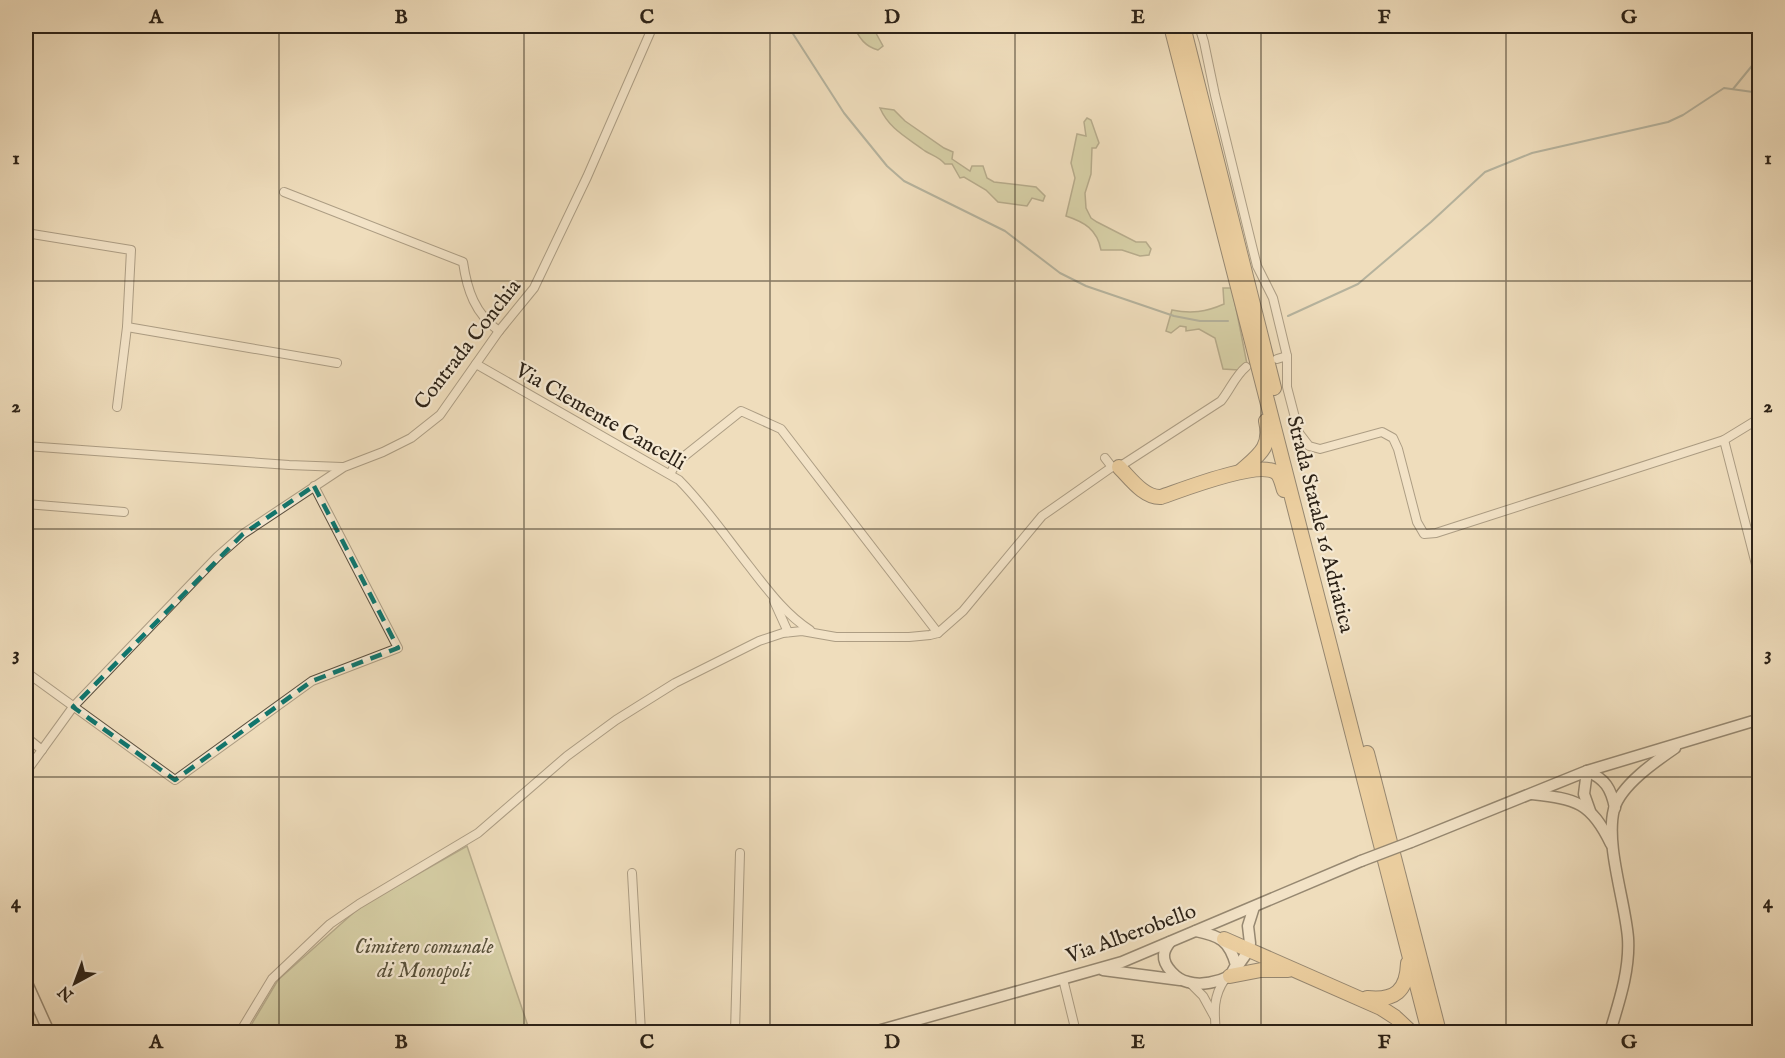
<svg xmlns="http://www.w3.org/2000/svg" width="1785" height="1058" font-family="'IM FELL English',serif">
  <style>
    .green { fill: #bbc08f; stroke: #747153; stroke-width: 1.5 }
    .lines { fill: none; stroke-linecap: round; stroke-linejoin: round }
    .stream { stroke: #6f7e77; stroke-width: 2 }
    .minor-casing { stroke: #5d5140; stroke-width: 10 }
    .secondary-casing { stroke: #2c2217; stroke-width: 13 }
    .trunk-casing { stroke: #2c2217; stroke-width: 16 }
    .minor { stroke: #f5e9d3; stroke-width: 8 }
    .secondary { stroke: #f5e9d3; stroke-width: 10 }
    .trunk { stroke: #e8be7e; stroke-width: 14 }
    .secondary-bridge-casing { stroke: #2c2217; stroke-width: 13; stroke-linecap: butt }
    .secondary-bridge { stroke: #f5e9d3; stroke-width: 10 }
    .marked { fill: none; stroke: #0f766e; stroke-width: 4.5; stroke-dasharray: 12 8; stroke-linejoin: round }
    .grid { fill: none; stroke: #2c2217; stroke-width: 1.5; stroke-opacity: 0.55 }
    .labels { text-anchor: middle; stroke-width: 4.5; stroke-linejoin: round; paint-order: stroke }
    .street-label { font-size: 21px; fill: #2c2217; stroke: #f5e9d3 }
    .park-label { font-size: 21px; font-style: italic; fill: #57513b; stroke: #f5e9d3 }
    .neatline { fill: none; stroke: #2c2217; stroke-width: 2 }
    .grid-label { font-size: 20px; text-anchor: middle; font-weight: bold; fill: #2c2217 }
  </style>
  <rect width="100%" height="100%" fill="#efddbc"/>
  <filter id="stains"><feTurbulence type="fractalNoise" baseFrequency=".00333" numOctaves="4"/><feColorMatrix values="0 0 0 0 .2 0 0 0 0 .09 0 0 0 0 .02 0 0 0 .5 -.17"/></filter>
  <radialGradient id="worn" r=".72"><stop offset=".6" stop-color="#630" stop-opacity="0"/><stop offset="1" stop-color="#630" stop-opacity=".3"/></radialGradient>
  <!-- green -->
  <g class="green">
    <path d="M846,26h26l11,20 -5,4c-14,-4 -18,-12 -25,-24z"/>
    <path d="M880,108l14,2 11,11 39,27 9,4 -1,7 18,12 2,-5h11l4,12 7,4 42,5 9,9 -2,5 -11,-3 -5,8 -29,-4 -12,-12 -22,-13 -4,1 -8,-14h-7c-7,-8 -12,-8 -20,-13 -17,-13 -36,-22 -45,-43z"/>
    <path d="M1087,118l4,2 8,23 -3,5h-4l-1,26 -6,19 1,15 5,10 6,4 39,20h10l5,7 -2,6 -9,1 -18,-6h-21c-4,-21 -17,-28 -35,-34l9,-38 -4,-15 6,-29 9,2 -2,-14z"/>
    <path d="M1223,288h9l15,76 -8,6 -16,-1 -8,-31 -16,-9 -13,2v-4l-6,-1 -9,7 -5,-2 6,-21c19,4 34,2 52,-6z"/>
    <polygon points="467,846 530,1032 247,1032 278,980 360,907"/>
  </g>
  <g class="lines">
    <!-- stream -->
    <g class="stream">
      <polyline points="788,26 844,113 887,166 904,181 1005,231 1060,273 1086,286 1174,316 1200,321 1228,321"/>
      <polyline points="1733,89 1760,56"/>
      <polyline points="1288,316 1358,284 1431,222 1485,172 1532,153 1668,122 1683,115 1724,88 1760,93"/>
    </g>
    <defs>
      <g id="minor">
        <polyline points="1199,26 1204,42 1215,95 1252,246 1257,266 1273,298 1287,356 1287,387 1299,433 1309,446 1320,449 1382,432 1393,438 1398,449 1417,522 1424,534 1436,533 1724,440 1760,580"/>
        <path d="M284,192l179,70c4,28 12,52 36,69"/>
        <polyline points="26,233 131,250 127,327 117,407"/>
        <polyline points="127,327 337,363"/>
        <polyline points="1277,359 1287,356"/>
        <path d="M476,364l203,116c26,26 47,57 70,86 18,23 36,48 61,64"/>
        <polyline points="1724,440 1760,418"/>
        <polyline points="26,446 289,465 342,467"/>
        <polyline points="1105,458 1112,467"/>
        <polyline points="670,474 677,462 741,411 781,429 938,633"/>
        <polyline points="26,504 124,512"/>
        <polyline points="774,601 788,632"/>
        <polyline points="26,672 175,780 312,681 398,648 314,486"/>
        <polyline points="26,737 42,750"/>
        <polyline points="26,772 73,707 217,557 243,534 344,467 383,452 411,438 440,415 499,331 534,288 587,177 653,26"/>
        <polyline points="632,873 641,1032"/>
        <polyline points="1063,979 1076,1032"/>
        <polyline points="1190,983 1203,996 1214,1016"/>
        <path d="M240,1032l32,-53 58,-55 29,-20 119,-71 89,-77 49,-36 59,-37 84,-42 24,-8 19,-2 34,6h73l21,-2 8,-2 25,-22 79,-95 70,-49h7l102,-66c9,-11 14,-25 25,-34"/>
        <polyline points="735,1032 740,853"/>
        <path d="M1216,1032c-2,-20 -3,-36 9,-53"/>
      </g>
      <g id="secondary">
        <polyline points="26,31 27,26"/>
        <path d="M1532,794c44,5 59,8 79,50"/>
        <path d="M1590,811l-6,-17 3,-23c18,8 24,17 28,37"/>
        <polyline points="1411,842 1587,771 1760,719"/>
        <path d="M1170,942c-3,4 -6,8 -6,13 -1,11 13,25 24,27 13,4 30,0 42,-6l6,-11c-7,-25 -16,-29 -40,-34"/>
        <polyline points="1103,970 1180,980"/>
        <polyline points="1235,970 1249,950 1250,943 1248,926 1254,907"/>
        <polyline points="26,981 49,1032"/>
        <polyline points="874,1032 1122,962 1361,861"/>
        <path d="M1610,1032c9,-30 20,-62 18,-94 -3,-38 -23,-93 -14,-129 7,-24 42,-48 61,-61"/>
      </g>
      <g id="trunk">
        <polyline points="1171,26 1429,1032"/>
        <polyline points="1183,26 1274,388"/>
        <path d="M1119,467c11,11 25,31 42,30 21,-7 98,-38 116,-24 4,4 5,11 7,17"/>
        <path d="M1241,471c18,-16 31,-24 25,-50"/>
        <polyline points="1367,753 1439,1032"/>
        <polyline points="1224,939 1381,1008 1395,1017 1411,1032"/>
        <polyline points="1230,976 1261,970 1288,970"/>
        <path d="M1367,998c28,3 40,-7 41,-35"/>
      </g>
    </defs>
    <!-- minor casing -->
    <use href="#minor" class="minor-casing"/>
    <!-- secondary casing -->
    <use href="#secondary" class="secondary-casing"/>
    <!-- trunk casing -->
    <use href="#trunk" class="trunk-casing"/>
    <!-- minor -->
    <use href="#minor" class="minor"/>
    <!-- secondary -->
    <use href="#secondary" class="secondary"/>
    <!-- trunk -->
    <use href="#trunk" class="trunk"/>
    <defs>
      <polyline id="secondary-bridge" points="1361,861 1411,842"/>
    </defs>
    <!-- secondary-bridge casing -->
    <use href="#secondary-bridge" class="secondary-bridge-casing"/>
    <!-- secondary-bridge -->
    <use href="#secondary-bridge" class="secondary-bridge"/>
  </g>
  <!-- marked area -->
  <path d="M0 0H1785V1058H0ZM314,486l84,162 -86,33 -137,99 -102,-73 170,-173z" fill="#efddbc" fill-opacity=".55" fill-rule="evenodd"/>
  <path class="marked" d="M314,486l84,162 -86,33 -137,99 -102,-73 170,-173z"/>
  <!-- grid -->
  <path class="grid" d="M279,26v1006M524,26v1006M770,26v1006M1015,26v1006M1261,26v1006M1506,26v1006M26,281h1734M26,529h1734M26,777h1734"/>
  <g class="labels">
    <!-- street labels -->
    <g class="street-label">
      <text transform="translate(467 344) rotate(-52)" y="7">Contrada Conchia</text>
      <text transform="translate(601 416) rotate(30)" y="7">Via Clemente Cancelli</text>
      <text transform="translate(1321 524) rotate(76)" y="7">Strada Statale 16 Adriatica</text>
      <text transform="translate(1131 933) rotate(-20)" y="7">Via Alberobello</text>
    </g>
    <!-- park labels -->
    <g class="park-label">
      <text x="424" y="953">Cimitero comunale<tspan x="424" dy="24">di Monopoli</tspan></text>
    </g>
  </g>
  <!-- margin -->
  <rect width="1785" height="1058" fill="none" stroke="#efddbc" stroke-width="66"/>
  <!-- north arrow -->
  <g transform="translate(75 983) rotate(221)" stroke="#f5e9d3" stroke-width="4.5" paint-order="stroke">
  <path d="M0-4.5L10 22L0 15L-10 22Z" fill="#2c2217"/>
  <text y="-9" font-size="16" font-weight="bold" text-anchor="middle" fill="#2c2217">N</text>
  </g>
  <rect x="33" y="33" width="1719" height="992" class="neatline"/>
  <g class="grid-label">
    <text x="156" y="23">A</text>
    <text x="401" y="23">B</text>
    <text x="647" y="23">C</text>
    <text x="892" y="23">D</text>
    <text x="1138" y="23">E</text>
    <text x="1384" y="23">F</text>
    <text x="1629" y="23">G</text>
    <text x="16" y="164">1</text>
    <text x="1768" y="164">1</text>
    <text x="16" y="412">2</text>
    <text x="1768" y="412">2</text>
    <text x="16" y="660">3</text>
    <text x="1768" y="660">3</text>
    <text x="16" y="908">4</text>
    <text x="1768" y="908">4</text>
    <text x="156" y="1048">A</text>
    <text x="401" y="1048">B</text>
    <text x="647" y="1048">C</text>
    <text x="892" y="1048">D</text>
    <text x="1138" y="1048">E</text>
    <text x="1384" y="1048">F</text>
    <text x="1629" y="1048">G</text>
  </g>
  <rect width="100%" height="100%" filter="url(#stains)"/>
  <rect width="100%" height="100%" fill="url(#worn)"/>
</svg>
